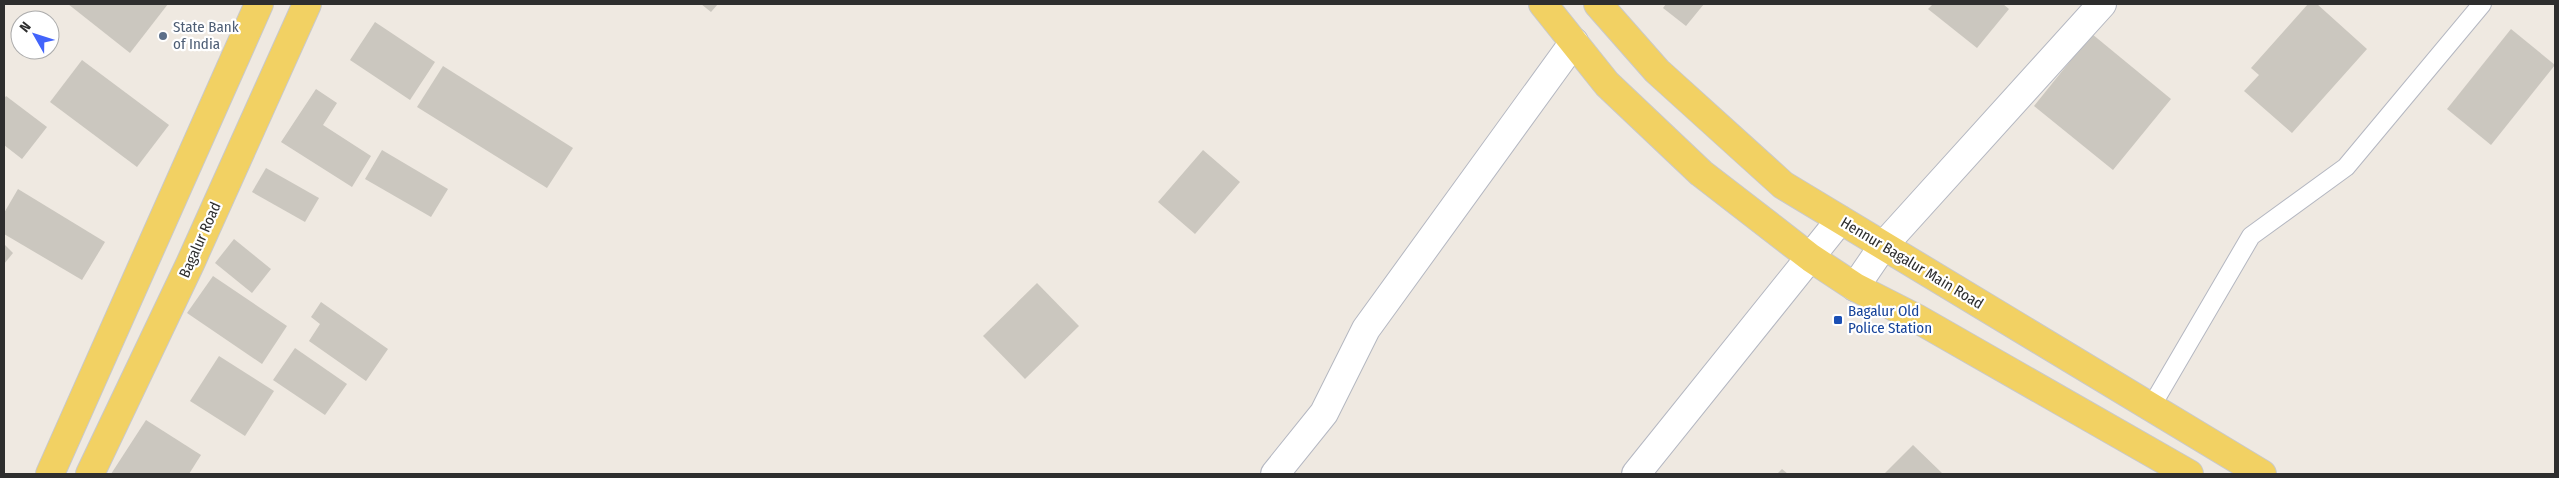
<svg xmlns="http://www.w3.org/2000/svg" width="2559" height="478" font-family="'Fira Sans Condensed',sans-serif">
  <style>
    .building { fill: #cbc7bf }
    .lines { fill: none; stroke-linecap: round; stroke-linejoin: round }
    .lane-casing { stroke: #b4b7c1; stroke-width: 20 }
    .street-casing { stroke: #b4b7c1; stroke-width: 30 }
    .primary-casing { stroke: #c9c9c9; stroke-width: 30 }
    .lane { stroke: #fff; stroke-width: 18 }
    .street { stroke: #fff; stroke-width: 28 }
    .primary { stroke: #f2d163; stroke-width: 28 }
    .service-dot { fill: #5c6f8a; stroke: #fff; stroke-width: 2 }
    .transit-dot { fill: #1a4fb4; stroke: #fff; stroke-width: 2 }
    .labels { text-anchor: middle; stroke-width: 4.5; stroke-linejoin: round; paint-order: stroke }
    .service-label { font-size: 15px; fill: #4e5e75; stroke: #fff; text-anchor: start }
    .street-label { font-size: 15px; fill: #2e2e2e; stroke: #fff }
    .transit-label { font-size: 15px; fill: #164399; stroke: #fff; text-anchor: start }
  </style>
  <rect width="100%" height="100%" fill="#efe9e1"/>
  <!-- building -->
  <g class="building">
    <polygon points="68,4 168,4 130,53"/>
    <polygon points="701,4 718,4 711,12"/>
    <polygon points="1666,4 1704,4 1686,26 1663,8"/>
    <polygon points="1933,4 2003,4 2009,9 1977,48 1928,9"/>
    <polygon points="2308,4 2317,4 2367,49 2292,133 2244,91 2259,75 2251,68"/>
    <polygon points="375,22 435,62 410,100 350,60"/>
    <polygon points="2511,29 2555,65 2491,145 2447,109"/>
    <polygon points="2092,34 2171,99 2113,170 2034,106"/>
    <polygon points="82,60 169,125 137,167 50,102"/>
    <polygon points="443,66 573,148 547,188 417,107"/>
    <polygon points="316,89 337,103 323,125 371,156 352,187 281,142"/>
    <polygon points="6,96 47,127 22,159 4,145 4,99"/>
    <polygon points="382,150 448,189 431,217 365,179"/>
    <polygon points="1203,150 1240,182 1195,234 1158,202"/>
    <polygon points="266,168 319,198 305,222 252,192"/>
    <polygon points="18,189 105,242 82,280 4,234 4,213"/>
    <polygon points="234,239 271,269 252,293 215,263"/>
    <polygon points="4,244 13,253 4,264"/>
    <polygon points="213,276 287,326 262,364 187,313"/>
    <polygon points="1037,283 1079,326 1025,379 983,336"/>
    <polygon points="321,302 388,349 366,381 309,341 320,324 311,317"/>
    <polygon points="295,348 347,384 325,415 273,380"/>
    <polygon points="219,356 274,391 245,436 190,401"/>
    <polygon points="146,420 201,455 189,474 111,474"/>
    <polygon points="1913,445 1943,474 1884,474"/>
    <polygon points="1782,469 1788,474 1777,474"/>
  </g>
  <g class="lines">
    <defs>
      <polyline id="lane" points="2151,407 2251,236 2346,167 2482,4"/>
      <g id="street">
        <polyline points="1855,287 1883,246 2102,4"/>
        <polyline points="1275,474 1324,413 1366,329 1574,42"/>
        <polyline points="1636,474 1840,220"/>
      </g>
      <g id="primary">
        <polyline points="1543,4 1607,84 1701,173 1811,258 1855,287 1916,318 2189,474"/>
        <polyline points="1598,4 1657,71 1783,185 2262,474"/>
        <polyline points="50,474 259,4"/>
        <polyline points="90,474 190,264 307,4"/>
      </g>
    </defs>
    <!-- lane casing -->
    <use href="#lane" class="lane-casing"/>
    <!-- street casing -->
    <use href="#street" class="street-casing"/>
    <!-- primary casing -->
    <use href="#primary" class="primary-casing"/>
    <!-- lane -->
    <use href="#lane" class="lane"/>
    <!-- street -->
    <use href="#street" class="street"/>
    <!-- primary -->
    <use href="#primary" class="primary"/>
  </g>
  <!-- markers -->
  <circle class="service-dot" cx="163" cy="36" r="5"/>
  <rect class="transit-dot" x="1833" y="315" width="10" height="10" rx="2.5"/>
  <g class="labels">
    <!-- service labels -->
    <g class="service-label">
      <text x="173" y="32">State Bank<tspan x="173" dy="17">of India</tspan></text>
    </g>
    <!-- street labels -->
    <g class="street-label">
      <text transform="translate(200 240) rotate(-66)" y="5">Bagalur Road</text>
      <text transform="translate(1912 263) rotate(31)" y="5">Hennur Bagalur Main Road</text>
    </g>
    <!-- transit labels -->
    <g class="transit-label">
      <text x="1848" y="316">Bagalur Old<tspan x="1848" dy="17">Police Station</tspan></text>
    </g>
  </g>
  <!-- border -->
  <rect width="2559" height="478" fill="none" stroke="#2e2e2e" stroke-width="10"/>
  <!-- north arrow -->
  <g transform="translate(35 35) rotate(309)"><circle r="24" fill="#ffffff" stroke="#ababab"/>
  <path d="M0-4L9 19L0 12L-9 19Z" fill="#4264fb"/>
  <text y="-8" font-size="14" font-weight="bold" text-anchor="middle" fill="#2e2e2e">N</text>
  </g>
</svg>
